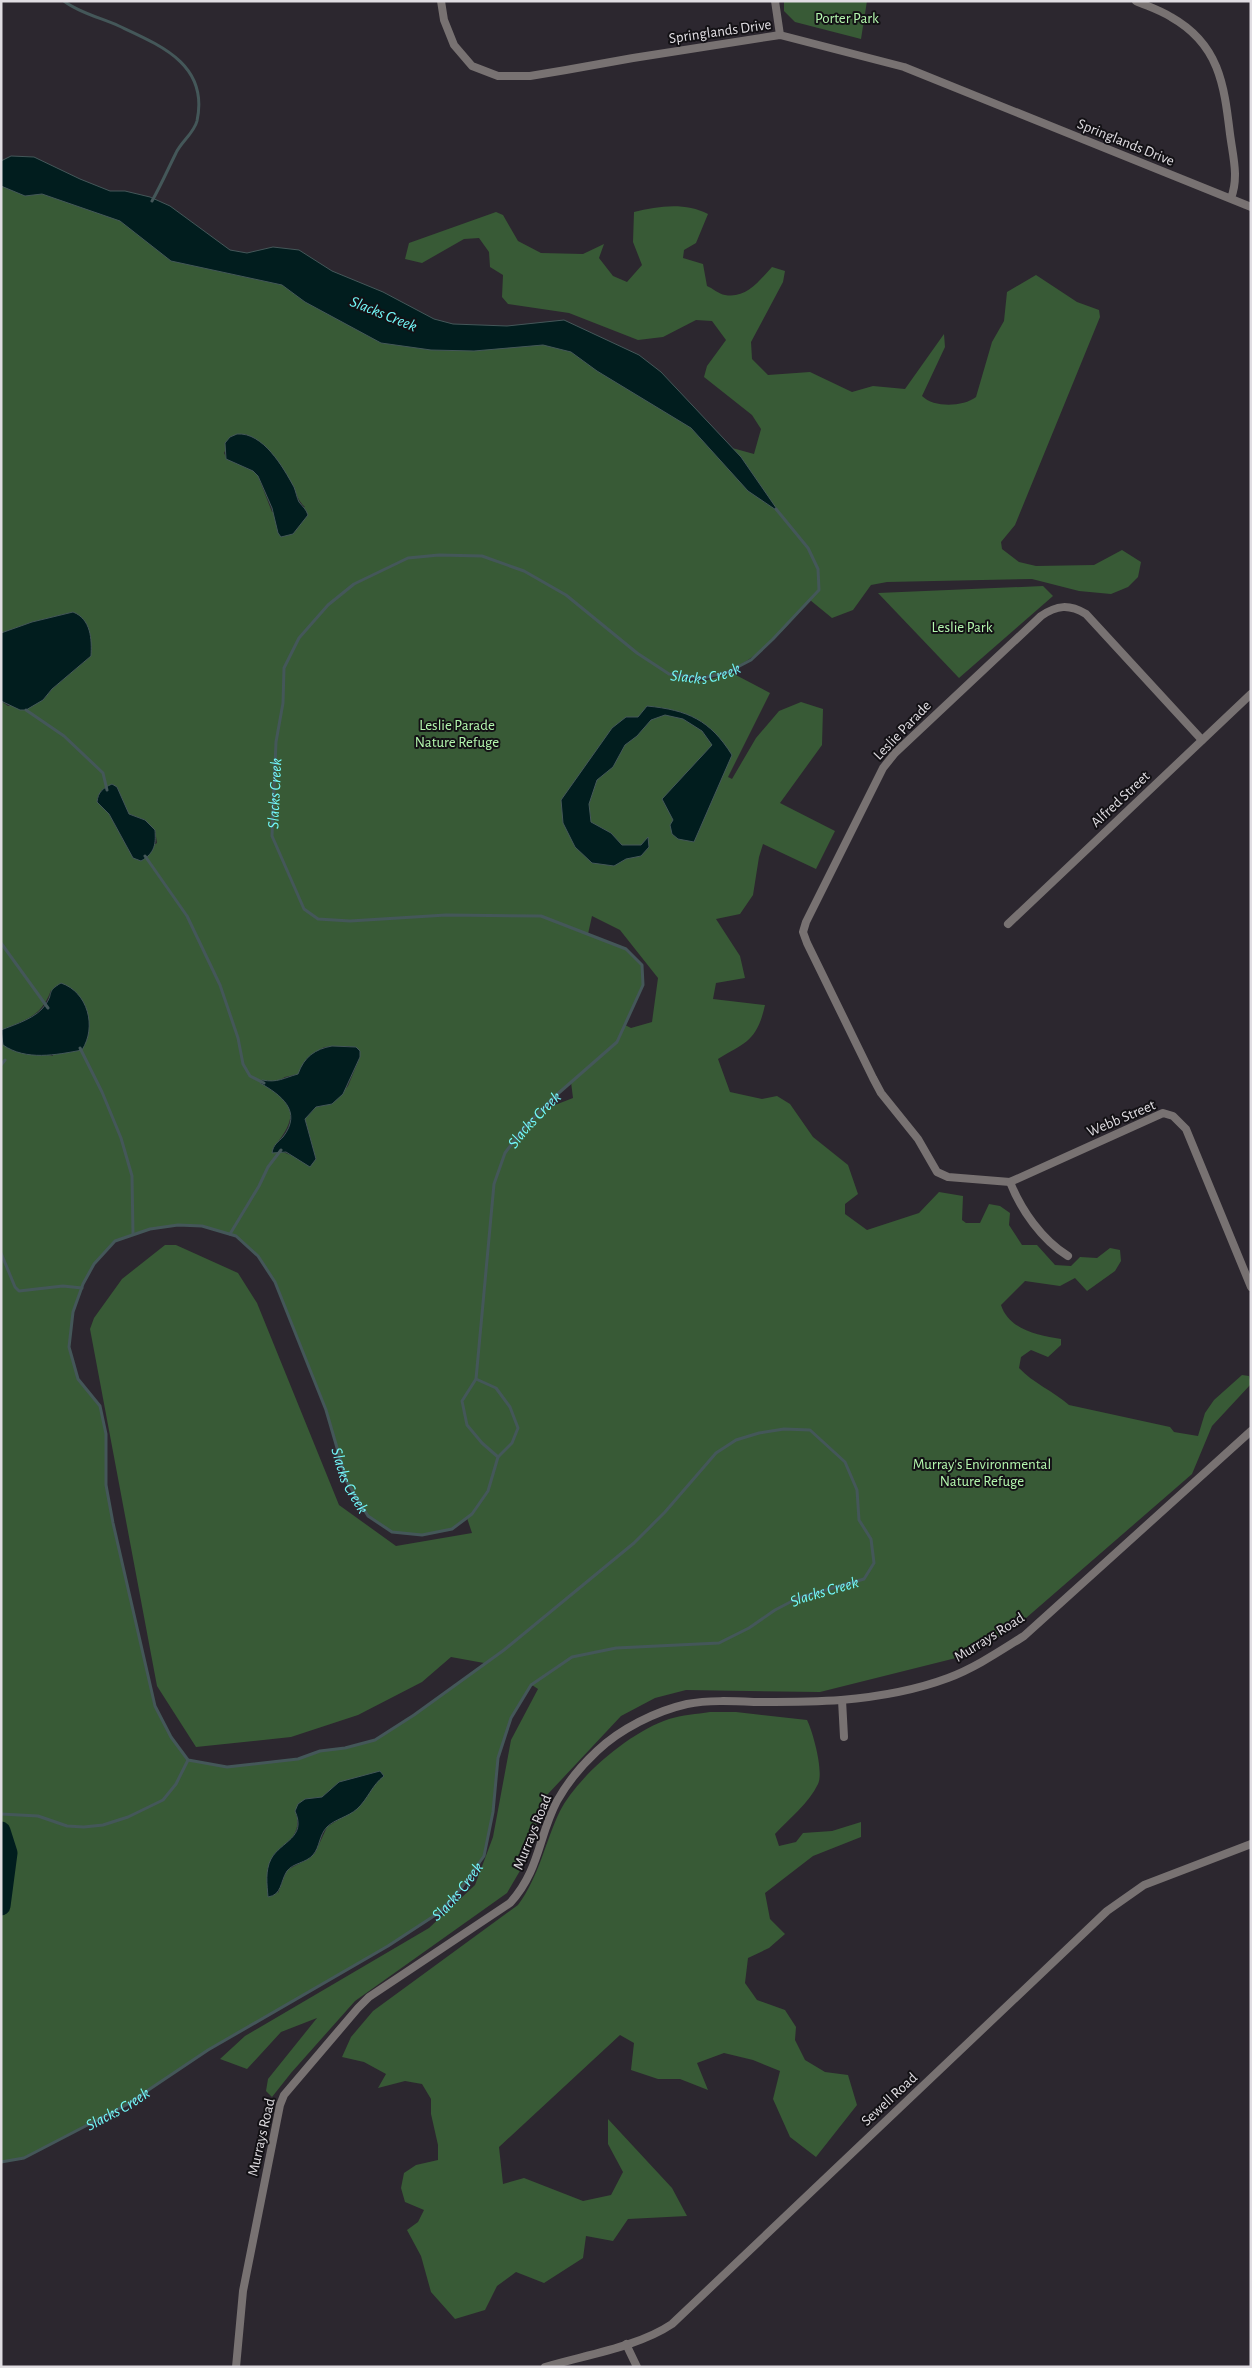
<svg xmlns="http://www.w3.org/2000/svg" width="1252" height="2368" font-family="'Alegreya Sans',sans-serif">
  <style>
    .green { fill: #385a36; fill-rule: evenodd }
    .water { fill: #011d1e; stroke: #445759 }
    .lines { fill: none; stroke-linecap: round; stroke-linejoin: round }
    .stream { stroke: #445759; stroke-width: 3 }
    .river { stroke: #011d1e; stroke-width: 19 }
    .street { stroke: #787272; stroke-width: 8 }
    .labels { text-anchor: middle; stroke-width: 4; stroke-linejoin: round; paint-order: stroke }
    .park-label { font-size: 15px; fill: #b4f7ae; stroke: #131115 }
    .street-label { font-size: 15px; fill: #e0dde2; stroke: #131115 }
    .water-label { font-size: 16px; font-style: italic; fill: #73fafb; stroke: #131115 }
  </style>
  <rect width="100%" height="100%" fill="#2c272f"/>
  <!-- green -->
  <g class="green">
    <polygon points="784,1 867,1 861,39 795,22 784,11"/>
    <path d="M1,174l415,154 145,5 153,110 40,11 7,-25 -9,-14 -48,-38 3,-11 19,-26 -14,-19 -16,-1 -33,17 -25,3 -69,-27 -61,-9 -6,-7 1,-22 -13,-8 -1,-15 -10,-14 -15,1 -42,24 -17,-4 4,-16 87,-31 7,3 15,26 23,12 42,1 21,-10 -5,14 14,18 14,6 15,-17 -9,-23 1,-30c24,-6 51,-10 74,2l-12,29 -12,7 -1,8 20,6 4,22c5,2 12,8 18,9 21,4 34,-14 47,-28l13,4 -2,11 -32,60 1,17 16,16 42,-3 42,20 21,-6 32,3 39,-55 1,13 -23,49c12,12 41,11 54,1l16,-55 12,-21 3,-29 29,-17 41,27 22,8 1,7 -85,208 -14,17 1,7 17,13 17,4 58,-1 28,-15 19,12 -3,15 -10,10 -17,7 -32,-3 -47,-12 -145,3 -16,3 -18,25 -21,8 -22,-18c-32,37 -69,81 -123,76l-4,4 20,1 29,-8 38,20 -42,84 4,2 24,-41 23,-27 22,-9 22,7 -1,36 -42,58 55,28 -19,38 -53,-25 -4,13 -6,38 -13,19 -24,5 24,37 5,22 -29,5 -3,16 52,6c-8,36 -19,37 -47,54l12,33 32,7 15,-3 13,8 23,33 35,28 10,29 -13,10v10l22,16 52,-17 20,-21 24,4 -1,24 4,3h14l9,-19 11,2 10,7 -1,12 13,20h15l18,20 16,1 9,-9 17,1 13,-10 10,2 1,11 -6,10 -28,20 -12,-13 -15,8 -35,-5 -24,24c8,25 37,30 60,34v6l-13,12 -17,-7 -10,7 -2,11c14,15 34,23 50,37l101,22 4,5 24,4 7,-23 9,-13 28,-25 7,1 2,8 -39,42 -20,48 -174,151 -46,29 -152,38 -134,-2 -31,8 -34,18 -74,79 -26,74 -14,24 -152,108 -64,72 -19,24 -6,-6 2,-12 49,-61 -36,14 -34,37 -27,-10 25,-23 184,-108 46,-43 18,-48 18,-97 27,-51 -6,-4 -21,33 -13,40 -5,54 -9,44 -22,31 -22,25 -52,34 -180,104 -82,55 -102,53 -23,4v-256l7,-53 -7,-22v-789l2,3 50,11 -2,-66c-9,26 -25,30 -50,40v-329l7,5 35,-6 9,-11 39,-33c1,-24 -1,-28 -18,-44l-41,10 -31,11zM245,434c22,10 37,32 48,53 4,7 5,14 12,20l-33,5 -14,-36 -5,-5 -26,-12 -3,-6 2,-4zM117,787l12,27 16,6 10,10 2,13 -24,15 -24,-44 -12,-12 1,-6 4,-6zM592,916l28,14 38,48 -6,44 -21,6 -6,-3 18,-40 -1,-20 -16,-16 -38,-15zM349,1046l11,11 -12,29 -16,18 -16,3 -11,12 11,40 -23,-3 -20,-8c11,-14 27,-33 10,-50 -7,-6 -14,-11 -21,-18l14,2 9,-5 13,-3 18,-21 8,-6zM571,1082l2,16 -31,12zM178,1225l24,1 34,10 22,20 17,26 51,128 21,72 21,34 24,16 30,3 30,-6 15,-11 5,15 -76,13 -57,-41 -82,-202 -19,-30 -62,-28h-11l-43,34 -28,39 -4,11 67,357 39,61 95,-10 67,-22 64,-33 29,-25 33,6 -70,52 -39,25 -30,8 -25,3 -22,8 -71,8 -39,-8 -17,-22 -16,-31 -42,-183 -7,-38v-51l-6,-28 -22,-27 -9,-32 4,-35 10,-28 11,-20 21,-23 35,-12zM383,1776l-6,5 -16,24 -34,22 -12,26 -5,5 -23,12 -9,23 -6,-35c14,-13 32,-26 23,-47l10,-12 17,-2 17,-15z"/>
    <polygon points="1043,586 1053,596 959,678 878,593"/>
    <path d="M710,1712h26l71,8c6,12 17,52 11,64 -9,19 -29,35 -43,50l4,12 17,-4 7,-9 29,-2 29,-9v15l-48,19 -48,37 5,26 15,15 -16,14 -21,10 -3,25 12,17 28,10 11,17 -1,13 10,20 20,12 23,3 9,30 -41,52 -26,-20 -17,-38 7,-28 -27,-11 -29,-7 -27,10 11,27 -28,-11h-22l-27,-9 3,-27 -14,-8 -121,112 4,37 21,-6 59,23 28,-6 12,-23 -15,-28v-25l64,69 15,28 -59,3 -15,22 -27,-5 -3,22 -39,25 -28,-11 -19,14 -12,24 -30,9 -24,-27 -10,-36 -14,-26 11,-8 6,-12 -19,-8 -4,-14 3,-15 12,-8 22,-5v-15l-7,-31v-15l-9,-15 -17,-3 -27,7 8,-14 -22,-12 -22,-5 9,-20 22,-26 145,-106c21,-28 27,-63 42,-94 19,-36 70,-79 109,-92 13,-4 28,-5 41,-7z"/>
  </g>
  <!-- water -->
  <g class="water">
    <polygon points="11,156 34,157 80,179 110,191 125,191 150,197 170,206 230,250 247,253 273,247 299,250 332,271 383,292 434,319 453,324 507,326 564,320 639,355 661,372 741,457 779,512 748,491 691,428 597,371 571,352 543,345 474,351 431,350 381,343 305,302 282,285 171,261 120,221 42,194 25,196 1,186 1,161"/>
    <path d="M237,434c26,-2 46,33 57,53 2,5 3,11 5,15 4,5 7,7 9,13l-15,19 -12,3 -3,-4 -6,-25 -14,-32 -5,-5 -27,-12 -1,-16 5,-6z"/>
    <path d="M73,612c18,7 19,27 18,44l-39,33 -9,11 -17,10h-6l-19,-9v-68l31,-11z"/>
    <path d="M647,706c41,4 63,14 85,49l-38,87 -16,-3 -6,-5 -2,-9 3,-5 -11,-21 50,-54 -10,-14 -19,-12 -18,-4 -14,5 -14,16 -12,9 -12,22 -16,13 -8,24 2,18 20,11 11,12h19l7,-8 1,10 -8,9 -15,3 -12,7 -22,-3 -17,-16 -12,-24 -2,-23 51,-72 14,-11h12z"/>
    <path d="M112,784l5,3 12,27 16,6 10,10c1,14 0,23 -14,31l-8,-3 -24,-44 -12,-12c1,-10 6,-14 15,-18z"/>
    <path d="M61,983c27,9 36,44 21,67 -26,5 -56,11 -79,-5l-2,-15c15,-6 36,-12 45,-26 8,-12 0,-12 15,-21z"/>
    <path d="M332,1046l24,1 4,4v6l-17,37 -11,10 -16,3 -11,12 11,40 -6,8 -24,-15 -14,1c1,-8 6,-11 11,-16 20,-26 -2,-42 -23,-54l2,-3c16,3 21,-2 36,-6 6,-17 17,-25 34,-28z"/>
    <path d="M380,1771l4,5c-12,9 -16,23 -27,33 -9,8 -22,10 -30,18 -8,8 -7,20 -14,28 -7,8 -20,8 -26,16 -7,11 -5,24 -19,26 -1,-13 -3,-26 3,-38 10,-18 36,-21 24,-48l3,-7 7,-5 17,-2 17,-15z"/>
  </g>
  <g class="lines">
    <!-- stream -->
    <g class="stream">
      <path d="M64,1c15,12 38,17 55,25 43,20 90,39 78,95 -3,12 -16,21 -21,32 -8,16 -15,32 -24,48"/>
      <polyline points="26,710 64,736 103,773 107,790"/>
      <polyline points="145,856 187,916 220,985 238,1038 243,1064 250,1076 264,1083"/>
      <polyline points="1,943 48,1008"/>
      <polyline points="80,1048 102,1092 121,1138 132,1176 133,1234"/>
      <polyline points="1,1065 5,1060"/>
      <polyline points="230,1234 259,1186 268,1167 281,1150"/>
      <polyline points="1,1253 15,1287 19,1291 63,1286 82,1288"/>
      <polyline points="476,1379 496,1388 510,1407 518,1428 512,1443 498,1457"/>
      <polyline points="1,1814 38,1816 67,1826 84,1827 103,1825 128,1817 163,1800 176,1784 188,1760"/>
      <path id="s1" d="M1,2162l23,-4 102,-53 82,-55 180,-104 52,-34 22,-25 22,-31 9,-44 5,-54 13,-40 20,-33 41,-28 44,-9 103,-5 30,-15 26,-18 23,-12 66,-19 10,-16 -3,-24 -12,-19 -2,-30 -12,-28 -35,-32 -26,-1 -25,4 -23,7 -20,13 -51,59 -31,31 -130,107 -90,65 -39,25 -30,8 -25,3 -22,8 -71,8 -39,-7 -17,-23 -16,-31 -42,-183 -7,-38v-51l-6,-28 -22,-27 -9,-32 4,-35 10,-28 11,-20 21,-23 35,-12 28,-4 24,1 34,10 22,20 17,26 51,128 21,72 21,34 24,16 30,3 30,-6 20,-15 16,-23 10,-34 -16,-14 -15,-18 -5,-24 14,-22 18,-195 11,-31 18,-24 30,-31 64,-56 26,-57 -1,-20 -16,-16 -85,-33 -95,-1 -96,6 -32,-2 -14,-10 -32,-73 4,-94 7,-39 1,-35 15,-30 29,-33 26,-21 54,-26 31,-3 43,1 42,15 42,24 71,58 32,21 34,4 25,-6 23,-12 22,-21 46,-49 -1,-21 -10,-21 -32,-39"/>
    </g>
    <!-- river -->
    <polyline class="river" points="1,1831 8,1853 1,1906"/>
    <!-- street -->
    <g class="street">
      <polyline points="441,1 444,20 454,45 472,66 498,76 530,76 566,70 633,58 780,35 904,67 1251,207"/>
      <polyline points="775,1 780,35"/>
      <path d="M1136,1c11,5 24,9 35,16 48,27 53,67 59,117 3,23 9,43 1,64"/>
      <path d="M1202,740l-116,-126c-17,-10 -29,-9 -45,2l-146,137 -12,15 -77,154 -3,10 4,11 66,135 8,15 37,46 19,33 11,5 62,5 153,-69 10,3 13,13 65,158"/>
      <polyline points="1008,924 1251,694"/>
      <path d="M1010,1182c11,28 32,58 58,74"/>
      <polyline points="842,1700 844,1737"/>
      <polyline points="626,2344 637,2367"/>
      <path d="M236,2367l7,-76 37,-186 4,-10 74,-87 11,-11 141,-94c30,-33 28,-66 47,-102 10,-18 25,-36 40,-50 23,-22 59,-40 90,-47 21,-4 45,-3 67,-2 29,0 59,0 87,-2 35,-3 75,-10 107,-22 27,-10 52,-27 76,-42l227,-205"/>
      <path d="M545,2367c40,-12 93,-20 127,-43l435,-413 37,-26 107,-41"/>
    </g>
  </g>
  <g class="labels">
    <!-- park labels -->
    <g class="park-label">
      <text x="847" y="23">Porter Park</text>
      <text x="962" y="632">Leslie Park</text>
      <text x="457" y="730">Leslie Parade<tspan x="457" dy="17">Nature Refuge</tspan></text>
      <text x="982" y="1469">Murray's Environmental<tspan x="982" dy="17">Nature Refuge</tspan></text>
    </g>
    <!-- street labels -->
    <g class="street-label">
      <text transform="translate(720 31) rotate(-8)" y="5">Springlands Drive</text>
      <text transform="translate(1126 142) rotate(22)" y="5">Springlands Drive</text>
      <text transform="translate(902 730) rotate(-46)" y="5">Leslie Parade</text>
      <text transform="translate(1120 799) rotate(-43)" y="5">Alfred Street</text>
      <text transform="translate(1121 1118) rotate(-23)" y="5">Webb Street</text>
      <text transform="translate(989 1637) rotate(-32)" y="5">Murrays Road</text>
      <text transform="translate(532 1832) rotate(-68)" y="5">Murrays Road</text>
      <text transform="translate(889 2099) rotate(-43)" y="5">Sewell Road</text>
      <text transform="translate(261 2137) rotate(-77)" y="5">Murrays Road</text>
    </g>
    <!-- water labels -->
    <g class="water-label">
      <text transform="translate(384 313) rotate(22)" y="6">Slacks Creek</text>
      <text dy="6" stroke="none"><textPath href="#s1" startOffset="4872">Slacks Creek</textPath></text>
      <text dy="6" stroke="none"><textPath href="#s1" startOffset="4241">Slacks Creek</textPath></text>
      <text dy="6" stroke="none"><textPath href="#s1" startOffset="3568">Slacks Creek</textPath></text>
      <text dy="6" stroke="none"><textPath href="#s1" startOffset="2981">Slacks Creek</textPath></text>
      <text dy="6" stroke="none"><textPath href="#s1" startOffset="1074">Slacks Creek</textPath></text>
      <text dy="6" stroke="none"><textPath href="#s1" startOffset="534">Slacks Creek</textPath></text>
      <text dy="6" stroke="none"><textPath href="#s1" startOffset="129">Slacks Creek</textPath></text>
    </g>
  </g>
  <!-- border -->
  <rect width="1252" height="2368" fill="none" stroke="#e0dde2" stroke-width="5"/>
</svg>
